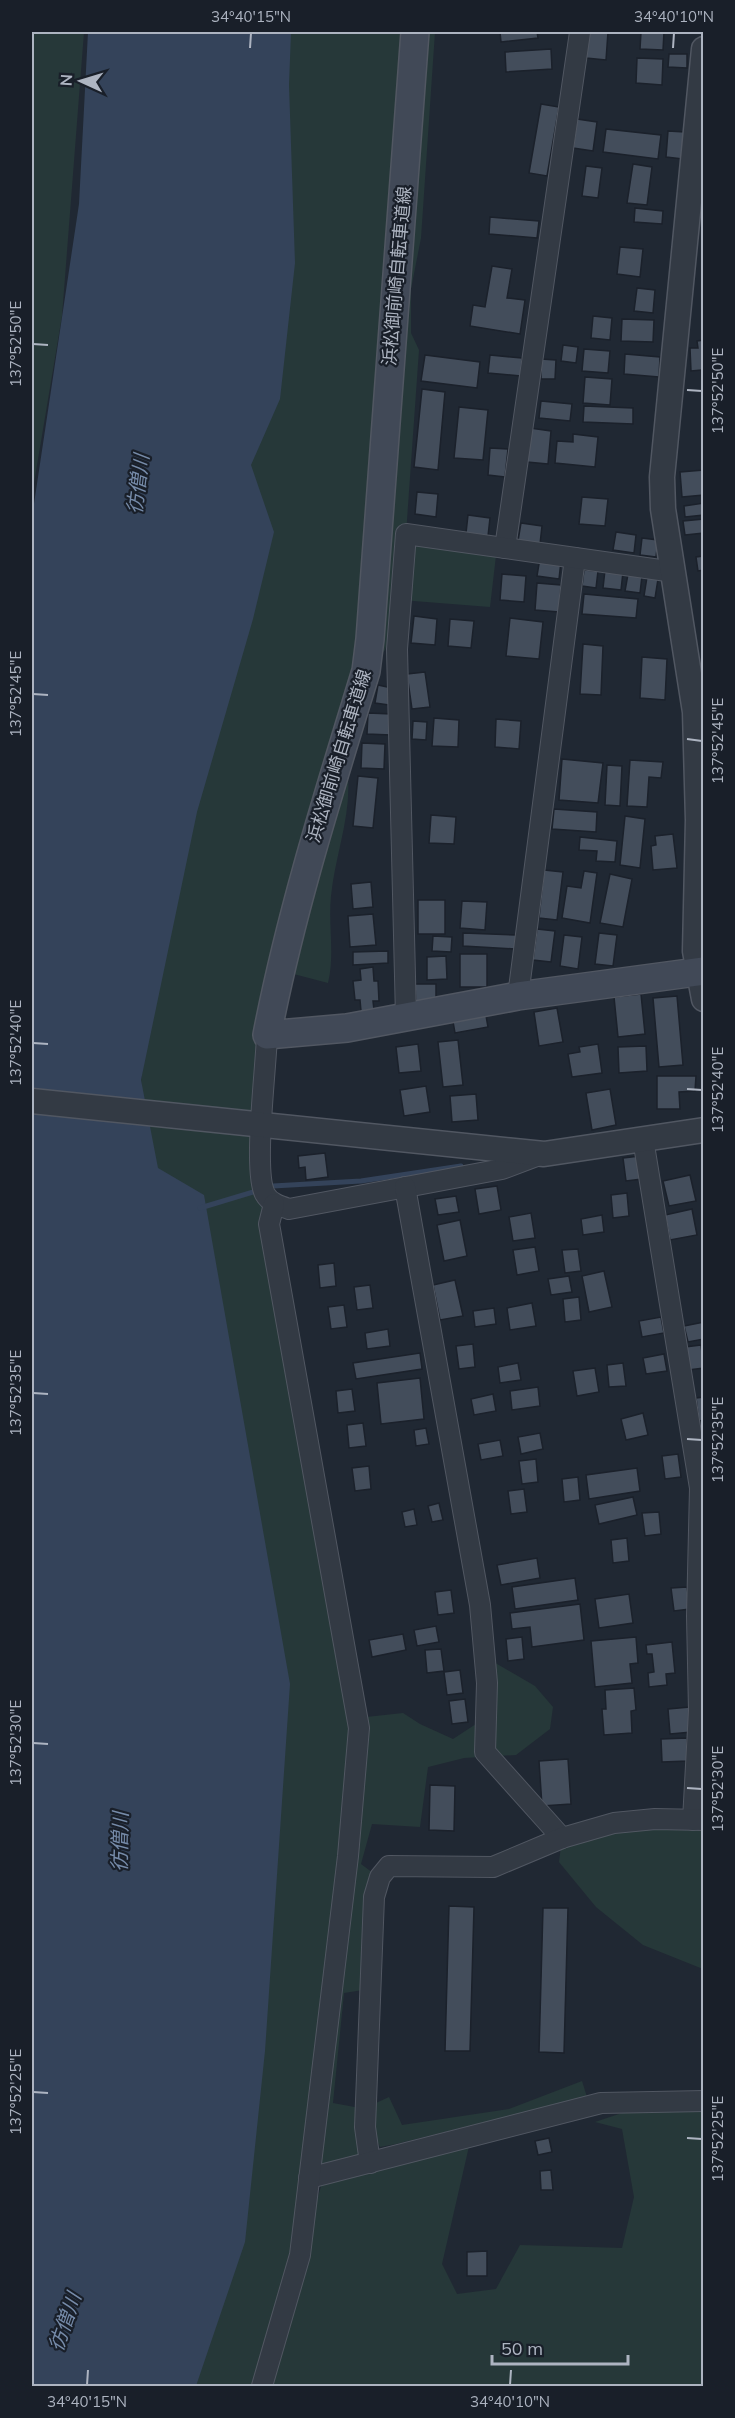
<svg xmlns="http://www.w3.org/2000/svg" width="735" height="2418" font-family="Mulish,'Noto Sans JP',sans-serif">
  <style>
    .green { fill: #263839 }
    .water { fill: #34435a }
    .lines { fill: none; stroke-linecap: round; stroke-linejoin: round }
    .stream { stroke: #34435a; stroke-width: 5 }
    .building { fill: #434d5b; stroke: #1b212b; stroke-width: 1.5 }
    .minor-casing { stroke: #515762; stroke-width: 22 }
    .tertiary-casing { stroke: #515762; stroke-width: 27 }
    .secondary-casing { stroke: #515762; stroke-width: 30 }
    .minor { stroke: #333a44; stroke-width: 20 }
    .tertiary { stroke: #333a44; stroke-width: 24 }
    .secondary { stroke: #414957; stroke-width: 27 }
    .ticks { fill: none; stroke: #adb4c1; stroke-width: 2 }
    .labels { text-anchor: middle; stroke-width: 4.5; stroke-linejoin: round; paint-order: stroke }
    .street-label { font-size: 18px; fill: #adb4c1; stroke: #191f29 }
    .water-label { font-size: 20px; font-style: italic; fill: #768ba9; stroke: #191f29 }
    .neatline { fill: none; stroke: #adb4c1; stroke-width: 2 }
    .ticks-label { font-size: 15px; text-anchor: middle; fill: #adb4c1 }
  </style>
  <rect width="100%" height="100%" fill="#202833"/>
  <!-- green -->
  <g class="green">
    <polygon points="32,32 84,32 62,316 32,495"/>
    <path d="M290,32h145l-14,206 -10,51v44l8,17 -13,184 91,13 -7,60 -89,-7 -16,50 -19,21 -30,103 12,3c3,40 -13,79 -17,119 -3,29 4,59 -3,87l-42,-11 -31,105 102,641 46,-5 17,11 33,15 23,-15 9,-67 50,29 18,21 -3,22 -34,26 -52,3 -36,9 -8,60 -48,-3 -11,40 12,9 -10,117 -19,3 -11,110 27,5 3,50 -46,7 -15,69 -43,152h-76l-33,-1208 -9,-98z"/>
    <polygon points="655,1819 703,1828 703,1969 643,1945 596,1907 559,1862 562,1838"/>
    <polygon points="582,2081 587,2097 396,2144 380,2147 373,2132 376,2103 389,2097 402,2125 509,2109"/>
    <polygon points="703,2110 703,2386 262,2386 322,2183 470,2142 442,2264 457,2294 496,2289 520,2245 622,2248 634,2197 622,2129 595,2122 622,2113"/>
  </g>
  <!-- water -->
  <polygon class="water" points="88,32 291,32 289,85 295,263 280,399 251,465 274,532 253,619 197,812 141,1080 158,1168 204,1195 290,1684 265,2051 245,2242 196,2386 32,2386 32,517 79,204"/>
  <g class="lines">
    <!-- stream -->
    <polyline class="stream" points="200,1208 273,1186 361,1181 461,1166"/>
  </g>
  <!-- building -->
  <g class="building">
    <polygon points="500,32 537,32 538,38 501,42"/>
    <polygon points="588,32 608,32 606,60 586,58"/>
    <polygon points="641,32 664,32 663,50 640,49"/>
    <polygon points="551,49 552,69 506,72 505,52"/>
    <polygon points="669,54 687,54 687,68 668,67"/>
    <polygon points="637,58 663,59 662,85 636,83"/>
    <polygon points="541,104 559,107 547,176 529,173"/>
    <polygon points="577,119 597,122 593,151 573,148"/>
    <polygon points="606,129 661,135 658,159 603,152"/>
    <polygon points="668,131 685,132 683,159 666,157"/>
    <polygon points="633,164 652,167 647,205 627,203"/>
    <polygon points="586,166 602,168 598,198 582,196"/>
    <polygon points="635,208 663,211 662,224 634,222"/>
    <polygon points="490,217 539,221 537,238 489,234"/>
    <polygon points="620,247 643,249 640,277 617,274"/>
    <polygon points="492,266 512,269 507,298 525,300 520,334 470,326 473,305 485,307"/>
    <polygon points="637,288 655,290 653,313 634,311"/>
    <polygon points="593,316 612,318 610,340 591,338"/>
    <polygon points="622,319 654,320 653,342 621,341"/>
    <polygon points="704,340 704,385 702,385 701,370 691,371 690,348 698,348 697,341"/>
    <polygon points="563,345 578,347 576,363 561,361"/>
    <polygon points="584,349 610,351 608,373 582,371"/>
    <polygon points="625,354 660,357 659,377 624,374"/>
    <polygon points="425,355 480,362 477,388 421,381"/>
    <polygon points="490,355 522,358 521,376 488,373"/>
    <polygon points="541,359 556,360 555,379 541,379"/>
    <polygon points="585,377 612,379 610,405 583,403"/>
    <polygon points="422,389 445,392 438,470 414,467"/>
    <polygon points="541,401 572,404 570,421 539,418"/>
    <polygon points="584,406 633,408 633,424 583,422"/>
    <polygon points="459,407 488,410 483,460 454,458"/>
    <polygon points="530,428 551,431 548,464 527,462"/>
    <polygon points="573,434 598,437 595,467 555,463 557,441 573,442"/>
    <polygon points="490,448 508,449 505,477 488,475"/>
    <polygon points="704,470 704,495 682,497 680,472"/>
    <polygon points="417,492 438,494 436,517 415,514"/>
    <polygon points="582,497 608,499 605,526 579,524"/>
    <polygon points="704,503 704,515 685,517 684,506"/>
    <polygon points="468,515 490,518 488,536 466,533"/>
    <polygon points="704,519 704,533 685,535 683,521"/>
    <polygon points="521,523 542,526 540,544 518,541"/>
    <polygon points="616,532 636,535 634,553 613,550"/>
    <polygon points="642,538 658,540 656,557 640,555"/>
    <polygon points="704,549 704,570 698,571 696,557 703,556"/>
    <polygon points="540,558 561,561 559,579 537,576"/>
    <polygon points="584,570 598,571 596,588 582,586"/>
    <polygon points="605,570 623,572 621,590 603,588"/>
    <polygon points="502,574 526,576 524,602 500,600"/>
    <polygon points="628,574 642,576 640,593 625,591"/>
    <polygon points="647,577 658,579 655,598 644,596"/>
    <polygon points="537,583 561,585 559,612 535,610"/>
    <polygon points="584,594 638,599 636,618 582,614"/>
    <polygon points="414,616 437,619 435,645 411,643"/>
    <polygon points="510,618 543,622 539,659 506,656"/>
    <polygon points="450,619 474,621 471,648 448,646"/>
    <polygon points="583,644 603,646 601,695 580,694"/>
    <polygon points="642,657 667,659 665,700 640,698"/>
    <polygon points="425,672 430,707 412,709 407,674"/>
    <polygon points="378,685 392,688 389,705 375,703"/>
    <polygon points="368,713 392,714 391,735 367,734"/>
    <polygon points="434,718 459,720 458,747 432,746"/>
    <polygon points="496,719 521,721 519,749 495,747"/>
    <polygon points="413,721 427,722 426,740 412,739"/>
    <polygon points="362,743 385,744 384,769 361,768"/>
    <polygon points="562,759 603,763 598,803 559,800"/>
    <polygon points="630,760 663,762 661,778 649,777 647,807 627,806"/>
    <polygon points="607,765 622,766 620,806 605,805"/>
    <polygon points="358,776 378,778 373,828 353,826"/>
    <polygon points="554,809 597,812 596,832 552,829"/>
    <polygon points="431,815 456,817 454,844 429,843"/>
    <polygon points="625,816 645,819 640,868 620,865"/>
    <polygon points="673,834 677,868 653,870 651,846 656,845 655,836"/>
    <polygon points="580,837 617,841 615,862 596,861 597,851 579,850"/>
    <polygon points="544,870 563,872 557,920 539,918"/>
    <polygon points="584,871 597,873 590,923 562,918 567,886 581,888"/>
    <polygon points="610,874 632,879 623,927 600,923"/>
    <polygon points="371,882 373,907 353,909 351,884"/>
    <rect x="418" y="900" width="27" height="34"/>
    <polygon points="462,901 487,902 485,930 460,928"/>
    <polygon points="373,914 376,945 350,947 348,916"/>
    <polygon points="537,929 555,931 551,962 533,960"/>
    <polygon points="463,933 516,935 515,949 463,946"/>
    <polygon points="599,933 617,935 613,966 595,964"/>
    <polygon points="564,935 582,937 578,969 560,966"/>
    <polygon points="433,936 452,937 451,952 432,951"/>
    <polygon points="388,951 388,963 353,965 353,952"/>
    <rect x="460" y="954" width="27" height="33"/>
    <polygon points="446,956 447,979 427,980 427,957"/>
    <polygon points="373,967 374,981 378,981 379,1001 373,1001 374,1010 361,1011 360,1000 355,1000 353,981 361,980 360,969"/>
    <polygon points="415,984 436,984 436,1004 416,1004"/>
    <polygon points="641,994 645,1034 618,1037 614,997"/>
    <polygon points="677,996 683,1065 659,1067 653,998"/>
    <polygon points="557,1008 563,1042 539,1046 534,1012"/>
    <polygon points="485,1010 488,1027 455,1033 452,1016"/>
    <polygon points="458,1040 463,1085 443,1087 438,1042"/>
    <polygon points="418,1044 421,1071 399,1073 396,1047"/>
    <polygon points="598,1044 602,1073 572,1077 568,1054 580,1052 579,1047"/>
    <polygon points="646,1046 647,1071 619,1073 618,1047"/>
    <polygon points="657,1076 696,1076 695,1091 679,1092 680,1109 657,1109"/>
    <polygon points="426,1086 430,1112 404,1116 400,1090"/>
    <polygon points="610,1089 616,1125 592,1130 586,1093"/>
    <polygon points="476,1094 478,1120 452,1122 450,1096"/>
    <polygon points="325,1153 328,1177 306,1180 305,1167 299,1168 298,1156"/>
    <polygon points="640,1156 642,1179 626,1181 623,1158"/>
    <polygon points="690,1175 696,1201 669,1206 663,1181"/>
    <polygon points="497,1186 501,1210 479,1214 475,1189"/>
    <polygon points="627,1193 629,1216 613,1218 611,1195"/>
    <polygon points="456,1196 459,1212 438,1215 435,1199"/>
    <polygon points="692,1209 697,1235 670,1240 665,1215"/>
    <polygon points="531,1213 535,1238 513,1241 509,1217"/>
    <polygon points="602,1215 604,1232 583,1235 581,1219"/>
    <polygon points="460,1220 467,1256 444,1261 437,1225"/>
    <polygon points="535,1247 539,1271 517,1275 513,1250"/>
    <polygon points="578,1249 581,1271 565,1273 562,1250"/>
    <polygon points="334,1263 336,1286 320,1288 318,1265"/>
    <polygon points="604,1271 612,1307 589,1312 582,1276"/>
    <polygon points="569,1276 572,1292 551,1295 548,1279"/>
    <polygon points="455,1280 463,1316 440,1320 433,1285"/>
    <polygon points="370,1285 373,1308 357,1310 354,1287"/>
    <polygon points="579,1297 581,1320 565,1322 563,1299"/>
    <polygon points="532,1303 536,1326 510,1330 507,1308"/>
    <polygon points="344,1305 347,1327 331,1329 328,1307"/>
    <polygon points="494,1308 496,1324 475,1327 473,1311"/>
    <polygon points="661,1317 664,1333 642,1337 639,1321"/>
    <polygon points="704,1322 704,1339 688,1342 684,1326"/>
    <polygon points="388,1329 390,1346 367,1349 365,1333"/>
    <polygon points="473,1344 475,1367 459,1369 456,1346"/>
    <polygon points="701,1345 704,1368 688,1370 685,1347"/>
    <polygon points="420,1353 422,1369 356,1379 353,1363"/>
    <polygon points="664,1354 667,1371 646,1374 643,1358"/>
    <polygon points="518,1363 521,1380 500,1383 498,1367"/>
    <polygon points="623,1363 626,1386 609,1387 607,1365"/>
    <polygon points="595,1368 599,1392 577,1396 573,1371"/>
    <polygon points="420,1378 424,1419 381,1424 377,1383"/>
    <polygon points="538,1387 540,1406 512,1410 510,1391"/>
    <polygon points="352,1389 355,1411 338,1413 336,1391"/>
    <polygon points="493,1394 496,1411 474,1415 471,1399"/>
    <polygon points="704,1397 704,1420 699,1421 696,1398"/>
    <polygon points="643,1413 648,1435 626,1440 621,1419"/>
    <polygon points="363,1423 366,1446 349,1448 347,1425"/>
    <polygon points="426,1428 429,1444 416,1446 414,1430"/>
    <polygon points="540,1433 543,1449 521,1454 518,1437"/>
    <polygon points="500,1440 503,1456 481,1460 478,1444"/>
    <polygon points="678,1454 681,1477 665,1479 662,1456"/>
    <polygon points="536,1459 538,1482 522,1484 519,1461"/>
    <polygon points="369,1466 371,1489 355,1491 352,1468"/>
    <polygon points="637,1468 640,1491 589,1499 586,1475"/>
    <polygon points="578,1477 580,1500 564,1502 562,1479"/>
    <polygon points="524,1489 527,1512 511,1514 508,1491"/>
    <polygon points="633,1497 637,1515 599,1524 595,1505"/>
    <polygon points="439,1503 443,1520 432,1522 428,1506"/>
    <polygon points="414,1509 417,1525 405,1527 402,1512"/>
    <polygon points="659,1512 661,1534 645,1536 642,1513"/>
    <polygon points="627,1538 629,1561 613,1563 611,1540"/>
    <polygon points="537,1558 540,1578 501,1585 497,1565"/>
    <polygon points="575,1578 578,1600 515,1609 512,1587"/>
    <polygon points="687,1587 690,1609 674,1611 671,1588"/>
    <polygon points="451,1590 454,1613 438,1615 435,1592"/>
    <polygon points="629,1594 633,1623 599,1628 595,1599"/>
    <polygon points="580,1604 584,1640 532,1647 530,1627 512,1629 510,1613"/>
    <polygon points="436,1626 439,1642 417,1646 414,1630"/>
    <polygon points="403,1634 406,1650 372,1657 369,1640"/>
    <polygon points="522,1637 524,1659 508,1661 506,1639"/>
    <polygon points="636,1637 638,1663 630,1664 632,1683 595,1687 591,1641"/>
    <polygon points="672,1642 675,1673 666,1674 667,1685 649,1687 648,1673 654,1672 652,1654 647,1654 646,1645"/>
    <polygon points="441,1649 444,1671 427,1673 425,1650"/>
    <polygon points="460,1670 463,1693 447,1695 444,1672"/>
    <polygon points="634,1688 636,1710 631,1711 632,1733 604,1735 602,1709 606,1709 605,1690"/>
    <polygon points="465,1699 468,1722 452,1724 449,1701"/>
    <polygon points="690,1707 692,1732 670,1734 668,1709"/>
    <polygon points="687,1738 688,1761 662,1762 661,1739"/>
    <polygon points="568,1759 571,1804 542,1806 539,1761"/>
    <polygon points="430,1785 455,1786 454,1831 429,1830"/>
    <polygon points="449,1906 474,1907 470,2051 445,2051"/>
    <polygon points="543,1908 568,1908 564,2053 539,2052"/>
    <polygon points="549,2138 552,2152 538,2155 535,2141"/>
    <polygon points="551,2170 553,2190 541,2190 540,2171"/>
    <polygon points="487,2251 487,2276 467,2276 467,2252"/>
  </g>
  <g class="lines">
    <defs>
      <g id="minor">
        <polyline points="505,548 580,32"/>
        <polyline points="518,996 575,558"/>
        <polyline points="406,1017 397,649 406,534 674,572"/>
        <path d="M267,1035c-1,34 -14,136 -2,159 5,9 15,12 24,15l213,-40 40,-15"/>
        <polyline points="643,1139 700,1488 697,1616 699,1711 693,1820"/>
        <polyline points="405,1187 480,1605 487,1683 485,1752 562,1838"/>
        <polyline points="370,2163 365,2127 374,1897 380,1877 389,1866 493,1867 562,1838 614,1823 655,1819 704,1820"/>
        <polyline points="309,2178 601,2103 704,2101"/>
        <polyline points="262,2386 300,2255 348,1856 359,1728 269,1224 274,1204"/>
      </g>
      <g id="tertiary">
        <polyline points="704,49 662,477 663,509 695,712 698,820 695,951 704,999"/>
        <polyline points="32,1101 544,1154 704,1130"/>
      </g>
      <path id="secondary" d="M415,32l-45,607 -4,32c-37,121 -75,240 -99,364l80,-7 171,-32 186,-25"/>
    </defs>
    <!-- minor casing -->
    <use href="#minor" class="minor-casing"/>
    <!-- tertiary casing -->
    <use href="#tertiary" class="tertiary-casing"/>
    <!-- secondary casing -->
    <use href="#secondary" class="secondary-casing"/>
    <!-- minor -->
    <use href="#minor" class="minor"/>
    <!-- tertiary -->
    <use href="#tertiary" class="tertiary"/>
    <!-- secondary -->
    <use href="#secondary" class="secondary"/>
  </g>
  <!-- ticks -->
  <path class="ticks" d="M250,48l1,-15M673,48l1,-15M33,344l15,1M687,390l15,1M33,694l15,1M687,739l15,2M33,1043l15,1M687,1089l15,1M33,1393l15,1M687,1439l15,1M33,1743l15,1M687,1788l15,1M33,2092l15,1M687,2138l15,1M87,2385l1,-15M510,2385l1,-15"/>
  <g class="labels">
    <!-- street labels -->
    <g class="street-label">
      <text transform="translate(397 276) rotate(-85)" y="6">浜松御前崎自転車道線</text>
      <text transform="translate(339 756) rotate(-73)" y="6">浜松御前崎自転車道線</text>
    </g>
    <!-- water labels -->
    <g class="water-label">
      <text transform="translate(138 484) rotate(-83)" y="7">彷僧川</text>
      <text transform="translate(120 1842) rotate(-89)" y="7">彷僧川</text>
      <text transform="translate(65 2322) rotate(-71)" y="7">彷僧川</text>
    </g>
  </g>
  <!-- border -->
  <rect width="735" height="2418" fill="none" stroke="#191f29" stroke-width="66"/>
  <!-- north arrow -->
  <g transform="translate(81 81) rotate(274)" stroke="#191f29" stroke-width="4.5" paint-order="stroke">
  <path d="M0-4.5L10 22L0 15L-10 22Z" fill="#adb4c1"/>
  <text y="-9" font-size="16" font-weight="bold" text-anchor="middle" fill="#adb4c1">N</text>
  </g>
  <!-- scale -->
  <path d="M492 2355v9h136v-9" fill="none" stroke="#adb4c1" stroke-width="3"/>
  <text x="501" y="2355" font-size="18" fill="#adb4c1" stroke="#191f29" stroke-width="4.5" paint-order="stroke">50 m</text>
  <rect x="33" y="33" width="669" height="2352" class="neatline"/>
  <g class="ticks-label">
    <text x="251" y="22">34°40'15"N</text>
    <text x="674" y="22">34°40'10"N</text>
    <text transform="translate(16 344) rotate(-90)" y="5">137°52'50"E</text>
    <text transform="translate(718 391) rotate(-90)" y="5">137°52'50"E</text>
    <text transform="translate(16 694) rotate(-90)" y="5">137°52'45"E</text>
    <text transform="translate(718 741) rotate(-90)" y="5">137°52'45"E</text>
    <text transform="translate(16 1043) rotate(-90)" y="5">137°52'40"E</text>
    <text transform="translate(718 1090) rotate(-90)" y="5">137°52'40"E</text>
    <text transform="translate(16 1393) rotate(-90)" y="5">137°52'35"E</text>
    <text transform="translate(718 1440) rotate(-90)" y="5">137°52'35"E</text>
    <text transform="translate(16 1743) rotate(-90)" y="5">137°52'30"E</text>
    <text transform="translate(718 1789) rotate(-90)" y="5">137°52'30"E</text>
    <text transform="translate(16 2092) rotate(-90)" y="5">137°52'25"E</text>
    <text transform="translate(718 2139) rotate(-90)" y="5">137°52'25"E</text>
    <text x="87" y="2407">34°40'15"N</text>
    <text x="510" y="2407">34°40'10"N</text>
  </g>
</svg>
